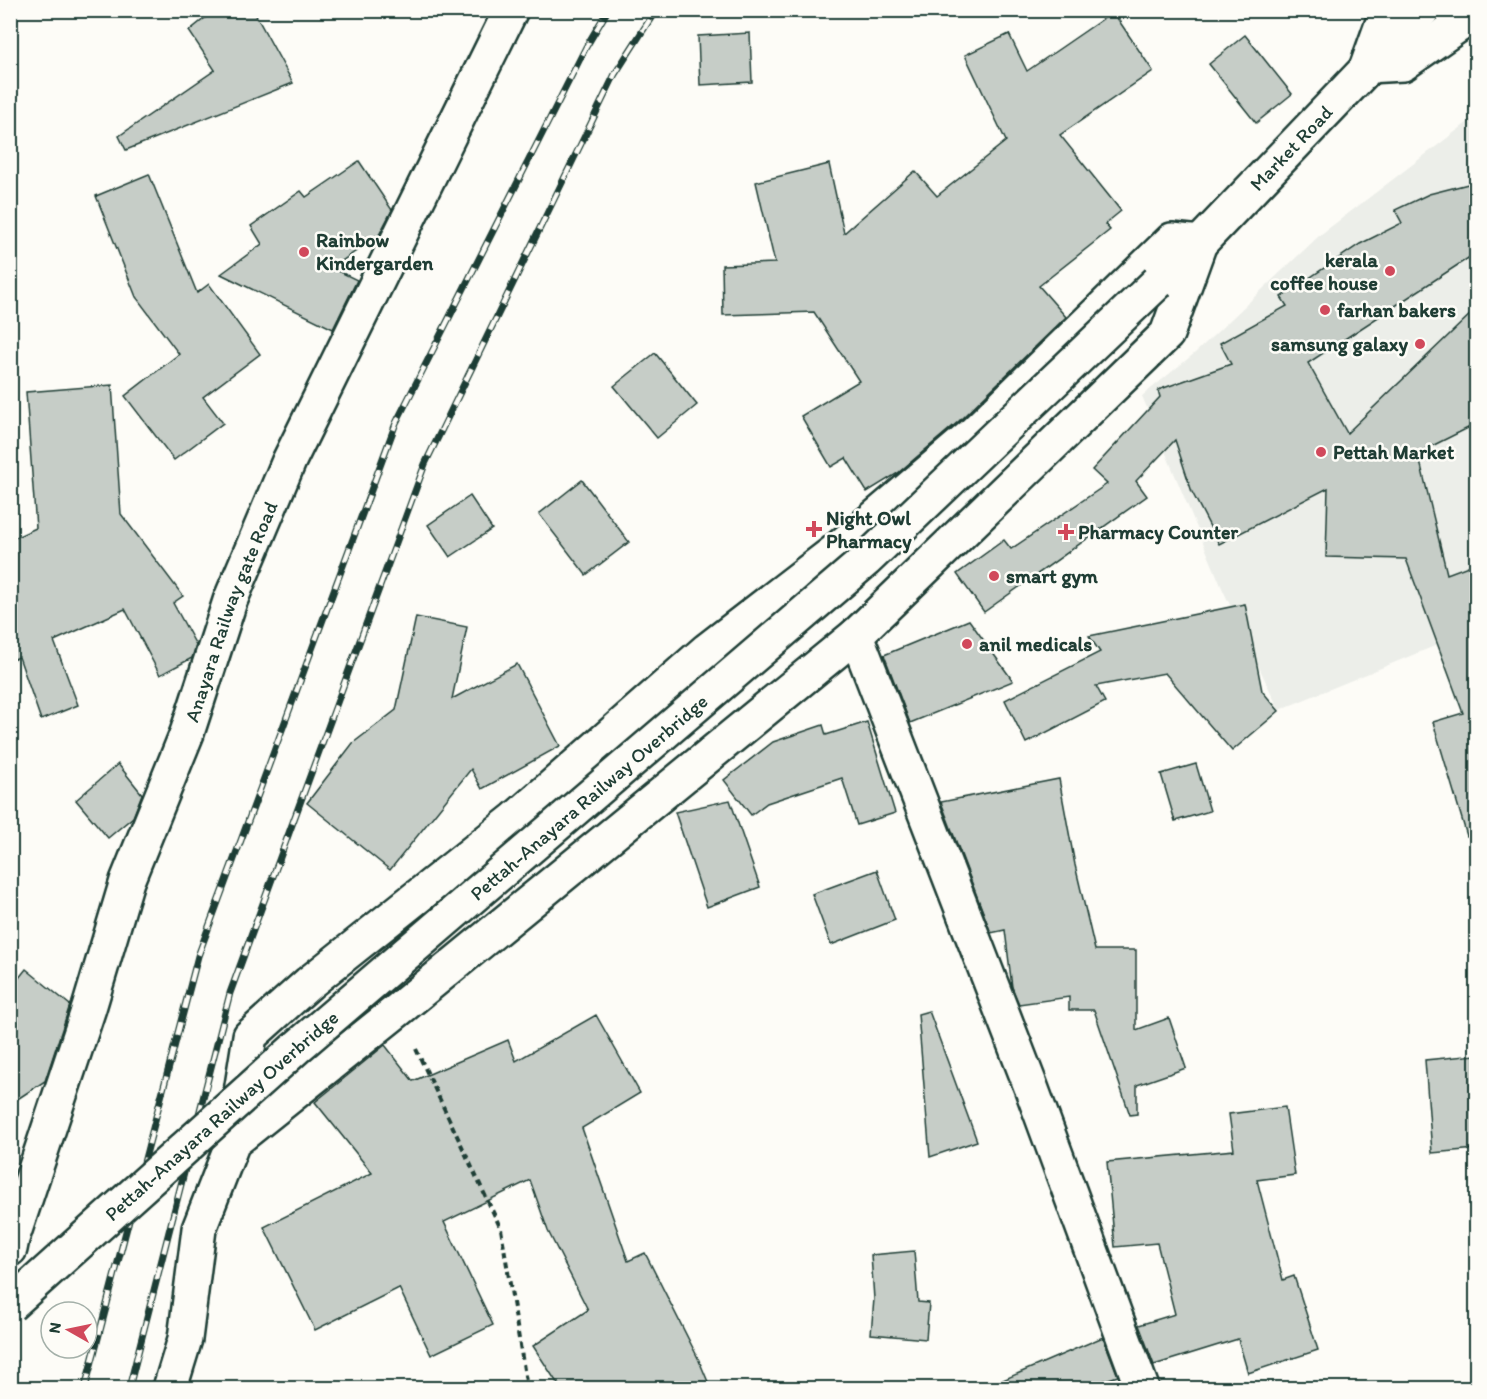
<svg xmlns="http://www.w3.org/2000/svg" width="1487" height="1399" font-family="Itim,sans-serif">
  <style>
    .built { fill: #eceee9 }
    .building { fill: #c6cdc7; stroke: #1f3d34; stroke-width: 1.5 }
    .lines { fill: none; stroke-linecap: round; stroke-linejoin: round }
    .minor-casing { stroke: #1f3d34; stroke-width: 38 }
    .secondary-casing { stroke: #1f3d34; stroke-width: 38 }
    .path { stroke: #1f3d34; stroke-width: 4; stroke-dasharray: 6 4.5; stroke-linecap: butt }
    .minor { stroke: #fdfcf7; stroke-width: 33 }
    .secondary { stroke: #fdfcf7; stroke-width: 33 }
    .rail-casing { stroke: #1f3d34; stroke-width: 7 }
    .rail { stroke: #fdfcf7; stroke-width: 4.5; stroke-dasharray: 14; stroke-linecap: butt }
    .secondary-bridge-casing { stroke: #1f3d34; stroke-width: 38; stroke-linecap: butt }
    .secondary-bridge { stroke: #fdfcf7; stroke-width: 33 }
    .poi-dot { fill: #d1495b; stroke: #fdfcf7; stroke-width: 2 }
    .labels { text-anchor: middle; stroke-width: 5; stroke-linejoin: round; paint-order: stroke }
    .street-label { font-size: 20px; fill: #1f3d34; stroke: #fdfcf7 }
    .poi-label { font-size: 20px; font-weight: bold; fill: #1f3d34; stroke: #fdfcf7; text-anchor: start }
  </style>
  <rect width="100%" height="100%" fill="#fdfcf7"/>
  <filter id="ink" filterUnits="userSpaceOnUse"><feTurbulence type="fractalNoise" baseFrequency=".0167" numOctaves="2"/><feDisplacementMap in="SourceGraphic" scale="12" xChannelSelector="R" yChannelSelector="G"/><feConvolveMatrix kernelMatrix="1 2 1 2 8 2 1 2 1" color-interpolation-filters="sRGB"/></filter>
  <g filter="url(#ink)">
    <!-- built -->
    <polygon class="built" points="1476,116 1476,629 1279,710 1222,588 1142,396 1195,353 1320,235"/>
    <!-- building -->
    <g class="building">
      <polygon points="215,10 253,10 293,83 126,150 119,136 215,70 189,31"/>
      <polygon points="1113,12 1153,71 1060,135 1121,211 1105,224 1110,230 1039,286 1066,317 959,421 898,473 867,492 846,458 831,467 801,416 859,381 814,312 723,315 722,265 775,263 756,182 829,164 844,233 915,171 937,196 1006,141 965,55 1009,34 1027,71"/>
      <polygon points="750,33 752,82 700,85 698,36"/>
      <polygon points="1245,35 1292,94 1256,123 1209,64"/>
      <polygon points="359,161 392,210 379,235 332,268 357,280 333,329 221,274 262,244 251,226 301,191 306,197"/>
      <polygon points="149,174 197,293 209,284 260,354 203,397 223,423 174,460 125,396 179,354 136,297 96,196"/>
      <polygon points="1476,182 1476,253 1308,363 1347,433 1476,309 1476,424 1418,453 1447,574 1476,563 1476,834 1467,836 1433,722 1463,713 1406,559 1326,557 1328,488 1219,544 1192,492 1175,440 1136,481 1147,496 984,612 957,574 1004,540 1011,549 1107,484 1092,470 1160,397 1158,390 1231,364 1220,343 1287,306 1281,297 1360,244 1402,223 1395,210 1429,194"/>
      <polygon points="655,353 697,405 657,438 614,386"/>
      <polygon points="112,385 121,514 183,596 173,603 196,645 192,658 160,675 125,609 54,641 78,705 41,720 19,657 10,661 10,540 36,528 26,392"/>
      <polygon points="582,480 629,542 586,575 539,514"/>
      <polygon points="470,496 492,529 450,557 428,525"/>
      <polygon points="1245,604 1262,691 1279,711 1232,751 1165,673 1096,686 1105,702 1026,743 1005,700 1100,652 1089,636"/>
      <polygon points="416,617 467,627 452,699 517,664 560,746 482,789 471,769 390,870 307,803 353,743 396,710"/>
      <polygon points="969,620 1013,681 910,723 884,655"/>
      <polygon points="867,722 895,813 857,825 842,778 767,803 751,815 724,780 773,742 823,725 826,735"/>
      <polygon points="118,764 142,794 133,817 108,838 76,800"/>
      <polygon points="1196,764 1210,811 1175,821 1161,774"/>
      <polygon points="1059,779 1075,865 1095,950 1136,950 1136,1030 1169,1018 1186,1068 1137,1085 1137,1114 1130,1115 1094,1010 1069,1010 1069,997 1019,1004 1012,987 1005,930 991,933 941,802"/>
      <polygon points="730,800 760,887 707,907 675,812"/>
      <polygon points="877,870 895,920 831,945 812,894"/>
      <polygon points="26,969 70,1005 45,1081 10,1104 10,989"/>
      <polygon points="929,1011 977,1141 930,1157 918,1014"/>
      <polygon points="596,1015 640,1093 582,1128 628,1261 645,1253 698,1358 711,1389 561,1389 533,1346 588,1310 548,1231 530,1180 444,1222 493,1325 431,1355 399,1288 315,1330 264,1227 372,1173 315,1102 385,1045 413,1081 508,1040 516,1061"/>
      <polygon points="1476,1055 1476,1149 1432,1153 1425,1060"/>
      <polygon points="1285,1107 1295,1175 1257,1180 1283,1280 1294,1276 1318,1350 1248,1373 1238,1339 1154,1365 1139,1325 1175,1314 1157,1243 1115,1247 1107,1162 1234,1150 1229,1114"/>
      <polygon points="914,1251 918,1302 929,1303 926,1339 871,1334 874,1299 871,1255"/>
      <polygon points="1103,1337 1118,1376 1102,1381 1105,1389 982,1389"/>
    </g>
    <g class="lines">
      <defs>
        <g id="minor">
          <polyline points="856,635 1031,1087 1142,1388"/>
          <path id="s1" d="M10,1249l2,-10 77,-231 38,-127 60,-148 43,-132 59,-140 222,-451"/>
          <polyline points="170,1388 185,1339 199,1229 233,1142 250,1036 309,983 515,819 707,650 834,552 972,435 1172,240 1200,243 1167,334 856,635 398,1010 233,1142"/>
        </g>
        <g id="secondary">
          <polyline points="1389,10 1385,16 1367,66 1403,64 1476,13"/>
          <path id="s2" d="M1158,282l42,-39 223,-233"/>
        </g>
      </defs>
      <!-- minor casing -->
      <use href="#minor" class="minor-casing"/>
      <!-- secondary casing -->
      <use href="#secondary" class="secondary-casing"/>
      <!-- path -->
      <polyline class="path" points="416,1049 501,1229 527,1388"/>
      <!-- minor -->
      <use href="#minor" class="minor"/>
      <!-- secondary -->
      <use href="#secondary" class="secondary"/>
      <defs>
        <g id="rail">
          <polyline points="85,1388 198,956 396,423 586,47 608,10"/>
          <polyline points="129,1388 230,993 425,464 615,74 656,10"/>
        </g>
      </defs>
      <!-- rail casing -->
      <use href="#rail" class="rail-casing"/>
      <!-- rail -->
      <use href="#rail" class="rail"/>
      <defs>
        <g id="secondary-bridge">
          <path id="s3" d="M10,1305l286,-257 570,-488 292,-278"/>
        </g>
      </defs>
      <!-- secondary-bridge casing -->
      <use href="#secondary-bridge" class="secondary-bridge-casing"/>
      <!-- secondary-bridge -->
      <use href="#secondary-bridge" class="secondary-bridge"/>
    </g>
  </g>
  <!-- markers -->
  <g class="poi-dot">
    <circle cx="304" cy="252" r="6"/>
    <circle cx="1390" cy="271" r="6"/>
    <circle cx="1325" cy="310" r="6"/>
    <circle cx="1420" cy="344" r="6"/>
    <circle cx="1321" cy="452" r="6"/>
    <path d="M811 520h6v6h6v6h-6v6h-6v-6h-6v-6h6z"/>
    <path d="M1063 523h6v6h6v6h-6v6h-6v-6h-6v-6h6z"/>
    <circle cx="994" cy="576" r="6"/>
    <circle cx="967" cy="644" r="6"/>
  </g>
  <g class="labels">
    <!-- street labels -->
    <g class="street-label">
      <text dy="7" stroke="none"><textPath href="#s2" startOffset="189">Market Road</textPath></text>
      <text dy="7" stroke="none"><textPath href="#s1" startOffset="675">Anayara Railway gate Road</textPath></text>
      <text dy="7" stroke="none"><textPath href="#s3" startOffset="770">Pettah-Anayara Railway Overbridge</textPath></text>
      <text dy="7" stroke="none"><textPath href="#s3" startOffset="284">Pettah-Anayara Railway Overbridge</textPath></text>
    </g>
    <!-- poi labels -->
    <g class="poi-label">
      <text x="316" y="247">Rainbow<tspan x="316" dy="23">Kindergarden</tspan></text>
      <text x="1378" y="267" text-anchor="end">kerala<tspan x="1378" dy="23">coffee house</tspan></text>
      <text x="1337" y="317">farhan bakers</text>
      <text x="1408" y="351" text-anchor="end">samsung galaxy</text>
      <text x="1333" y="459">Pettah Market</text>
      <text x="826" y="525">Night Owl<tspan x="826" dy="23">Pharmacy</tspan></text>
      <text x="1078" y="539">Pharmacy Counter</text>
      <text x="1006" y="583">smart gym</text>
      <text x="979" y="651">anil medicals</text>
    </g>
  </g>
  <!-- margin -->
  <rect width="1487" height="1399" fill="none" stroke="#fdfcf7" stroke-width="36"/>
  <rect x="18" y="18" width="1451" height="1363" fill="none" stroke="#1f3d34" stroke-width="2" filter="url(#ink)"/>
  <!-- north arrow -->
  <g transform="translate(69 1330) rotate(279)"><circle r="28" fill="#fdfcf7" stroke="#a4b0a9" stroke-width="1.5"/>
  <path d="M0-4.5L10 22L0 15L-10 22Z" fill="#d1495b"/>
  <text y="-9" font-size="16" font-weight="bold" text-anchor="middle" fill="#1f3d34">N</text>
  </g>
</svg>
